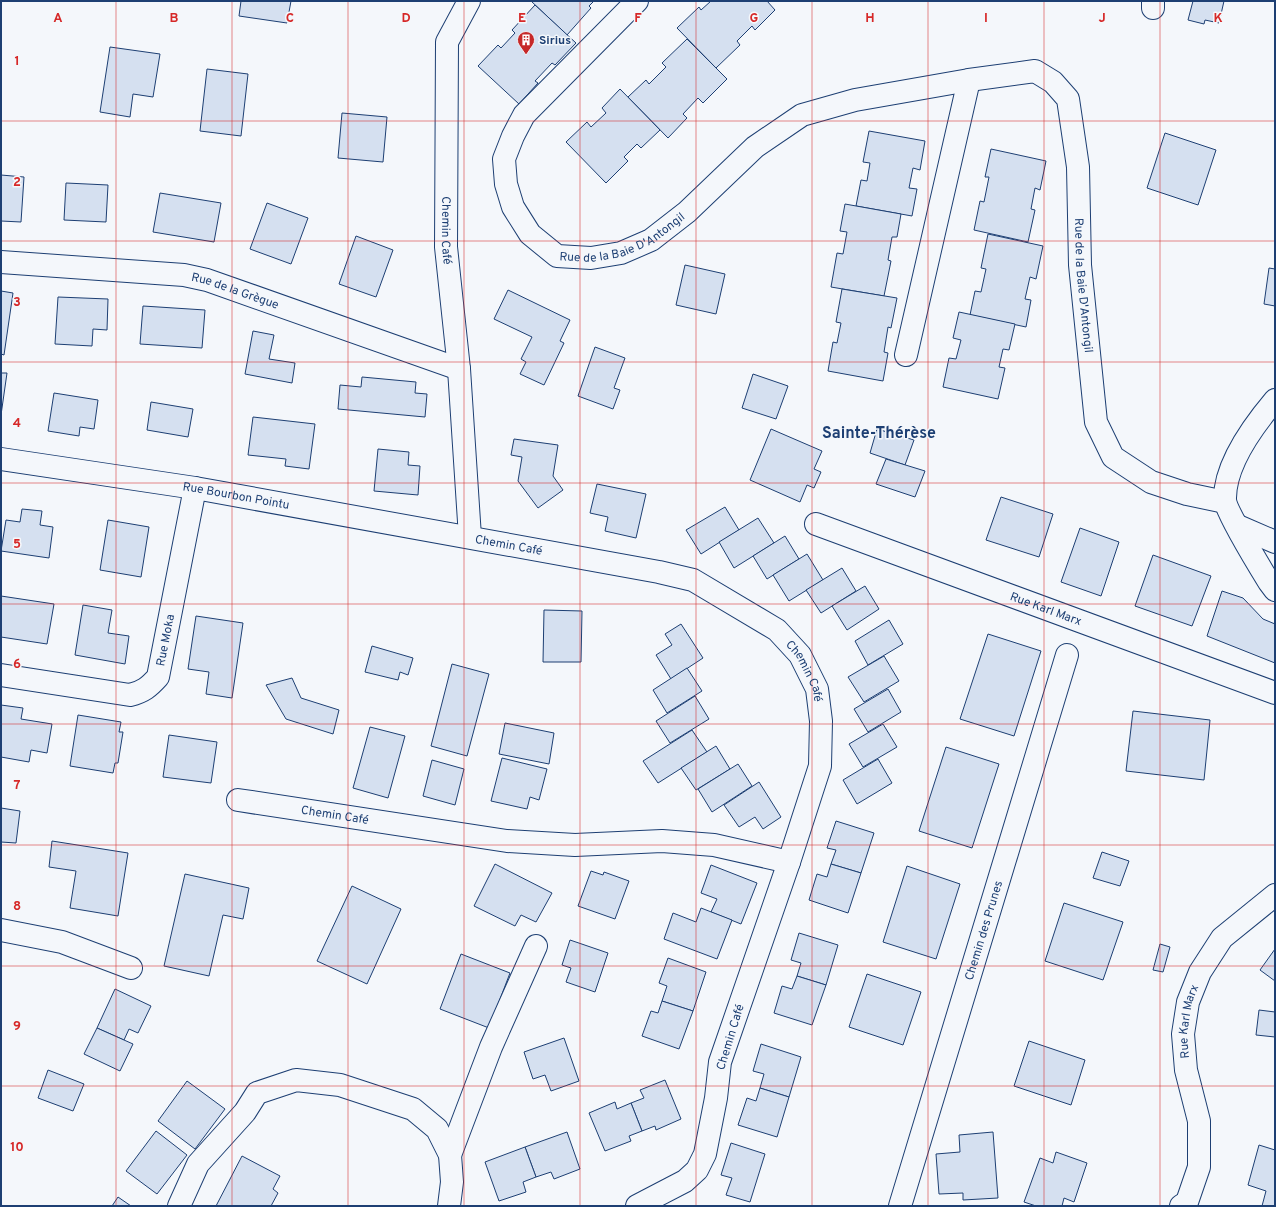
<svg xmlns="http://www.w3.org/2000/svg" width="1276" height="1207" font-family="Overpass,sans-serif">
  <style>
    .building { fill: #d5e0f0; stroke: #1d3f73 }
    .lines { fill: none; stroke-linecap: round; stroke-linejoin: round }
    .street-casing { stroke: #1d3f73; stroke-width: 24 }
    .secondary-casing { stroke: #1d3f73; stroke-width: 24 }
    .street { stroke: #f4f7fb; stroke-width: 22 }
    .secondary { stroke: #f4f7fb; stroke-width: 22 }
    .grid { fill: none; stroke: #d62828; stroke-width: 1; stroke-opacity: 0.55 }
    .labels { text-anchor: middle; stroke-width: 3; stroke-linejoin: round; paint-order: stroke }
    .poi-label { font-size: 12px; font-weight: bold; fill: #1d3f73; stroke: #f4f7fb; text-anchor: start }
    .street-label { font-size: 12px; fill: #1d3f73; stroke: #f4f7fb }
    .district-label { font-size: 16px; font-weight: bold; fill: #1d3f73; stroke: #f4f7fb }
    .grid-label { font-size: 13px; text-anchor: middle; font-weight: bold; fill: #d62828; stroke: #f4f7fb; stroke-width: 3; stroke-linejoin: round; paint-order: stroke }
  </style>
  <rect width="100%" height="100%" fill="#f4f7fb"/>
  <!-- building -->
  <g class="building">
    <polygon points="241,1 291,1 287,23 239,16"/>
    <polygon points="531,1 594,1 589,6 591,8 567,35"/>
    <polygon points="711,1 767,1 775,10 755,30 752,26 737,41 740,45 716,68 677,28 699,7 701,10"/>
    <polygon points="1193,1 1224,1 1219,23 1205,20 1204,24 1188,20"/>
    <polygon points="535,5 576,43 555,65 552,63 535,81 538,83 519,104 478,66 498,45 501,48 515,33 512,30"/>
    <polygon points="687,39 727,79 703,103 698,98 683,114 687,118 668,138 628,97 646,80 649,84 666,67 662,63"/>
    <polygon points="110,47 160,54 153,97 133,94 130,117 100,112"/>
    <polygon points="207,69 248,74 241,136 200,131"/>
    <polygon points="620,89 660,130 641,148 637,144 624,157 628,161 606,183 566,142 587,122 591,127 606,113 602,108"/>
    <polygon points="342,113 387,117 383,162 338,158"/>
    <polygon points="869,131 925,141 920,170 913,168 909,188 917,189 912,216 856,206 861,180 867,181 870,163 863,162"/>
    <polygon points="1165,133 1216,150 1198,205 1147,188"/>
    <polygon points="991,149 1046,161 1040,190 1035,188 1031,209 1035,210 1028,242 974,230 980,201 984,202 989,177 985,177"/>
    <polygon points="1,175 24,177 21,222 1,221"/>
    <polygon points="66,183 108,185 106,222 64,220"/>
    <polygon points="160,193 221,203 214,242 153,232"/>
    <polygon points="267,203 308,218 291,264 250,249"/>
    <polygon points="845,204 901,214 897,237 892,237 888,260 891,261 884,296 831,287 837,253 843,254 847,232 840,231"/>
    <polygon points="988,234 1043,246 1036,279 1030,277 1025,299 1031,300 1026,327 970,315 975,291 981,292 986,269 981,268"/>
    <polygon points="356,236 393,250 376,297 339,284"/>
    <polygon points="685,265 725,274 716,314 676,305"/>
    <polygon points="1269,268 1275,269 1275,306 1264,304"/>
    <polygon points="842,289 897,298 891,328 888,327 884,352 888,353 883,381 828,371 833,342 837,343 841,323 836,322"/>
    <polygon points="508,290 570,320 560,341 564,343 544,385 520,374 526,362 521,359 532,337 494,319"/>
    <polygon points="1,291 13,293 4,355 1,354"/>
    <polygon points="58,297 108,299 107,330 93,329 92,346 55,344"/>
    <polygon points="143,306 205,310 202,348 140,344"/>
    <polygon points="959,312 1015,324 1009,350 1003,349 999,367 1005,368 998,399 943,387 949,358 956,359 961,340 953,338"/>
    <polygon points="253,331 274,335 269,359 295,363 292,383 245,374"/>
    <polygon points="595,347 625,358 614,388 620,390 613,409 578,396"/>
    <polygon points="1,373 7,373 1,415"/>
    <polygon points="753,374 788,386 776,419 742,408"/>
    <polygon points="362,377 416,382 415,393 427,394 425,417 338,409 340,385 361,387"/>
    <polygon points="54,393 98,400 94,429 80,427 79,436 48,431"/>
    <polygon points="151,402 193,409 188,437 147,430"/>
    <polygon points="253,417 315,424 309,469 285,466 286,459 248,455"/>
    <polygon points="771,429 822,451 814,469 821,472 814,488 807,485 800,502 750,480"/>
    <polygon points="877,429 914,440 905,465 870,453"/>
    <polygon points="514,439 558,445 553,476 563,490 538,508 518,481 522,457 511,455"/>
    <polygon points="378,449 409,452 408,465 420,466 418,495 374,491"/>
    <polygon points="886,459 925,471 915,497 876,484"/>
    <polygon points="597,484 646,494 636,538 605,531 608,517 590,513"/>
    <polygon points="1001,497 1053,514 1039,557 986,540"/>
    <polygon points="725,507 739,530 701,554 686,530"/>
    <polygon points="22,509 42,511 40,525 53,527 49,558 1,551 6,520 20,522"/>
    <polygon points="758,518 774,543 734,568 719,542"/>
    <polygon points="108,520 149,527 141,577 100,570"/>
    <polygon points="1080,528 1119,542 1101,596 1061,582"/>
    <polygon points="785,536 799,559 767,579 753,556"/>
    <polygon points="807,554 823,580 789,601 773,575"/>
    <polygon points="1153,555 1211,576 1192,626 1135,606"/>
    <polygon points="842,568 856,591 821,613 806,590"/>
    <polygon points="865,586 879,609 847,630 832,606"/>
    <polygon points="1222,591 1243,598 1263,619 1275,624 1275,663 1207,636"/>
    <polygon points="1,596 54,604 47,644 1,637"/>
    <polygon points="83,605 112,610 108,633 129,636 125,664 75,655"/>
    <polygon points="544,610 582,611 581,662 543,662"/>
    <polygon points="196,616 243,623 232,698 206,694 209,672 188,669"/>
    <polygon points="889,620 903,644 868,665 855,641"/>
    <polygon points="681,624 703,658 671,679 656,655 672,645 665,634"/>
    <polygon points="988,634 1041,651 1014,736 960,719"/>
    <polygon points="372,646 413,658 408,675 400,672 398,680 365,672"/>
    <polygon points="884,656 899,681 864,702 848,677"/>
    <polygon points="452,664 489,674 467,756 431,746"/>
    <polygon points="687,668 702,691 667,713 653,690"/>
    <polygon points="292,678 301,698 339,710 333,734 286,719 266,685"/>
    <polygon points="888,689 901,712 868,732 854,709"/>
    <polygon points="695,696 709,719 670,743 656,721"/>
    <polygon points="1,705 23,708 21,719 52,724 47,753 31,750 29,762 1,757"/>
    <polygon points="1133,711 1210,720 1204,780 1126,771"/>
    <polygon points="78,715 121,722 119,732 123,732 118,763 115,763 113,773 70,766"/>
    <polygon points="505,723 554,733 549,764 499,754"/>
    <polygon points="883,724 897,747 863,767 849,744"/>
    <polygon points="370,727 405,736 388,798 353,788"/>
    <polygon points="692,730 707,752 658,783 643,761"/>
    <polygon points="169,735 217,742 211,783 163,777"/>
    <polygon points="716,746 730,769 696,790 681,768"/>
    <polygon points="946,747 999,764 972,848 919,831"/>
    <polygon points="502,758 547,769 539,800 530,797 527,809 491,801"/>
    <polygon points="878,759 892,783 857,804 843,780"/>
    <polygon points="432,760 464,769 455,805 423,796"/>
    <polygon points="738,764 752,786 712,812 698,789"/>
    <polygon points="759,782 781,817 763,829 755,817 739,827 724,805"/>
    <polygon points="1,808 20,811 16,843 1,842"/>
    <polygon points="836,821 874,833 861,873 831,864 836,850 827,848"/>
    <polygon points="52,841 128,853 118,916 70,908 76,871 49,867"/>
    <polygon points="1102,852 1129,861 1120,886 1093,878"/>
    <polygon points="495,864 552,893 536,922 521,915 515,926 474,906"/>
    <polygon points="831,864 861,873 848,913 809,900 817,874 827,877"/>
    <polygon points="711,865 757,883 741,924 711,912 717,899 701,893"/>
    <polygon points="907,866 960,884 936,959 883,942"/>
    <polygon points="591,871 603,875 604,872 629,881 615,919 578,906"/>
    <polygon points="185,874 249,888 243,919 223,915 209,976 164,966"/>
    <polygon points="352,886 401,909 367,984 317,961"/>
    <polygon points="1064,903 1123,922 1103,980 1045,961"/>
    <polygon points="701,908 732,920 717,959 664,939 673,913 696,922"/>
    <polygon points="799,933 838,945 826,985 797,976 801,963 791,960"/>
    <polygon points="570,940 608,953 595,992 566,982 571,968 562,965"/>
    <polygon points="1160,944 1170,947 1163,972 1153,970"/>
    <polygon points="1275,949 1275,981 1260,970"/>
    <polygon points="461,954 510,973 489,1028 440,1009"/>
    <polygon points="668,958 706,972 693,1011 662,1001 667,986 659,983"/>
    <polygon points="867,974 921,992 903,1045 849,1027"/>
    <polygon points="797,976 826,985 812,1025 774,1013 782,986 792,989"/>
    <polygon points="115,989 151,1006 138,1033 129,1029 124,1040 97,1028"/>
    <polygon points="662,1001 693,1011 679,1049 642,1036 651,1011 658,1013"/>
    <polygon points="1259,1010 1275,1012 1275,1037 1256,1035"/>
    <polygon points="97,1028 133,1044 120,1071 84,1054"/>
    <polygon points="564,1038 579,1081 551,1091 545,1075 533,1079 524,1052"/>
    <polygon points="1029,1041 1085,1060 1071,1105 1014,1086"/>
    <polygon points="761,1044 801,1057 789,1097 760,1088 764,1074 753,1071"/>
    <polygon points="48,1070 84,1084 73,1111 38,1098"/>
    <polygon points="665,1080 681,1119 656,1130 655,1126 642,1131 631,1103 644,1098 640,1090"/>
    <polygon points="187,1081 225,1109 195,1149 158,1121"/>
    <polygon points="760,1088 789,1097 777,1137 738,1125 747,1098 756,1101"/>
    <polygon points="615,1102 617,1109 631,1103 642,1131 629,1136 631,1141 605,1151 589,1113"/>
    <polygon points="156,1131 187,1155 157,1194 126,1171"/>
    <polygon points="567,1132 580,1169 554,1179 551,1172 536,1177 525,1147"/>
    <polygon points="993,1132 998,1198 963,1200 963,1193 939,1194 936,1154 960,1152 959,1135"/>
    <polygon points="731,1143 765,1154 750,1202 726,1195 732,1178 721,1175"/>
    <polygon points="1259,1145 1275,1150 1275,1206 1262,1206 1266,1191 1248,1185"/>
    <polygon points="525,1147 536,1177 523,1182 526,1192 499,1201 485,1162"/>
    <polygon points="1056,1152 1087,1163 1074,1202 1064,1198 1062,1206 1036,1206 1024,1202 1040,1158 1053,1163"/>
    <polygon points="242,1156 280,1176 273,1189 278,1193 271,1206 216,1206"/>
    <polygon points="118,1197 131,1206 112,1206"/>
  </g>
  <g class="lines">
    <defs>
      <g id="street">
        <path id="s1" d="M469,1l-22,41 -1,205 13,122 11,168"/>
        <path id="s2" d="M637,1l-113,114 -11,21 -9,23 2,25 7,23 17,27 27,22 34,2 30,-5 30,-13 36,-28 68,-65 47,-32 53,-15 114,-20 66,-9 18,11 15,17 10,68 2,98 16,157 17,35 38,25 36,12 38,8"/>
        <polyline points="1153,8 1153,1"/>
        <path id="s3" d="M1,262l183,13 23,5 252,89"/>
        <polyline points="906,355 969,80"/>
        <path id="s4" d="M1,459l194,29 464,84 34,8 84,50 23,25 17,34 4,32 -1,45 -31,96 -69,200 -4,36 -11,56 -8,16 -12,11 -48,25"/>
        <path id="s5" d="M816,524l459,169"/>
        <polyline points="1238,526 1275,542"/>
        <path id="s6" d="M1,675l129,20c13,-3 19,-8 28,-18l37,-189"/>
        <path id="s7" d="M238,800l269,41 68,4 87,-4 52,4 75,17"/>
        <polyline points="1,930 62,942 131,968"/>
        <polyline points="450,1155 491,1047 536,946"/>
        <polyline points="179,1206 198,1164 245,1112 257,1093 296,1080 340,1085 413,1109 437,1129 450,1155 452,1182 449,1206"/>
        <path id="s8" d="M900,1206l167,-551"/>
      </g>
      <g id="secondary">
        <path d="M1275,400c-22,26 -51,65 -50,100 1,11 36,69 44,82l6,8"/>
        <path id="s9" d="M1181,1206l6,-4 12,-35v-46l-13,-51 -3,-36 5,-32 12,-30 22,-34 53,-43"/>
      </g>
    </defs>
    <!-- street casing -->
    <use href="#street" class="street-casing"/>
    <!-- secondary casing -->
    <use href="#secondary" class="secondary-casing"/>
    <!-- street -->
    <use href="#street" class="street"/>
    <!-- secondary -->
    <use href="#secondary" class="secondary"/>
  </g>
  <!-- grid -->
  <path class="grid" d="M116,1v1205M232,1v1205M348,1v1205M464,1v1205M580,1v1205M696,1v1205M812,1v1205M928,1v1205M1044,1v1205M1160,1v1205M1,121h1274M1,241h1274M1,362h1274M1,483h1274M1,604h1274M1,724h1274M1,845h1274M1,966h1274M1,1086h1274"/>
  <!-- icons -->
  <defs>
    <symbol id="building-pin" viewBox="-11 -11 22 30"><path d="M0 17L-7.5 6A9.5 9.5 0 1 1 7.5 6Z" fill="#c62828" stroke="#f4f7fb"/><path d="M-4-6H4V6H1V3H-1V6H-4ZM-2.5-4.3h1.7v1.8h-1.7ZM.8-4.3h1.7v1.8H.8ZM-2.5-1h1.7V.8h-1.7ZM.8-1h1.7V.8H.8Z" fill="#fff"/></symbol>
  </defs>
  <g fill-rule="evenodd">
    <use href="#building-pin" x="516" y="30" width="20" height="27"/>
  </g>
  <g class="labels">
    <!-- poi labels -->
    <g class="poi-label">
      <text x="539" y="44">Sirius</text>
    </g>
    <!-- street labels -->
    <g class="street-label">
      <text dy="4" stroke="none"><textPath href="#s1" startOffset="235">Chemin Café</textPath></text>
      <text dy="4" stroke="none"><textPath href="#s2" startOffset="395">Rue de la Baie D'Antongil</textPath></text>
      <text dy="4" stroke="none"><textPath href="#s2" startOffset="1087">Rue de la Baie D'Antongil</textPath></text>
      <text dy="4" stroke="none"><textPath href="#s3" startOffset="237">Rue de la Grègue</textPath></text>
      <text dy="4" stroke="none"><textPath href="#s4" startOffset="238">Rue Bourbon Pointu</textPath></text>
      <text dy="4" stroke="none"><textPath href="#s4" startOffset="515">Chemin Café</textPath></text>
      <text dy="4" stroke="none"><textPath href="#s5" startOffset="245">Rue Karl Marx</textPath></text>
      <text dy="4" stroke="none"><textPath href="#s6" startOffset="202">Rue Moka</textPath></text>
      <text dy="4" stroke="none"><textPath href="#s4" startOffset="851">Chemin Café</textPath></text>
      <text dy="4" stroke="none"><textPath href="#s7" startOffset="98">Chemin Café</textPath></text>
      <text dy="4" stroke="none"><textPath href="#s8" startOffset="288">Chemin des Prunes</textPath></text>
      <text dy="4" stroke="none"><textPath href="#s9" startOffset="192">Rue Karl Marx</textPath></text>
      <text transform="translate(730 1037) rotate(-73)" y="4">Chemin Café</text>
    </g>
    <!-- district labels -->
    <g class="district-label">
      <text x="879" y="438">Sainte-Thérèse</text>
    </g>
  </g>
  <g class="grid-label">
    <text x="58" y="22">A</text>
    <text x="174" y="22">B</text>
    <text x="290" y="22">C</text>
    <text x="406" y="22">D</text>
    <text x="522" y="22">E</text>
    <text x="638" y="22">F</text>
    <text x="754" y="22">G</text>
    <text x="870" y="22">H</text>
    <text x="986" y="22">I</text>
    <text x="1102" y="22">J</text>
    <text x="1218" y="22">K</text>
    <text x="17" y="65">1</text>
    <text x="17" y="186">2</text>
    <text x="17" y="306">3</text>
    <text x="17" y="427">4</text>
    <text x="17" y="548">5</text>
    <text x="17" y="668">6</text>
    <text x="17" y="789">7</text>
    <text x="17" y="910">8</text>
    <text x="17" y="1030">9</text>
    <text x="17" y="1151">10</text>
  </g>
  <!-- border -->
  <rect width="1276" height="1207" fill="none" stroke="#1d3f73" stroke-width="4"/>
</svg>
